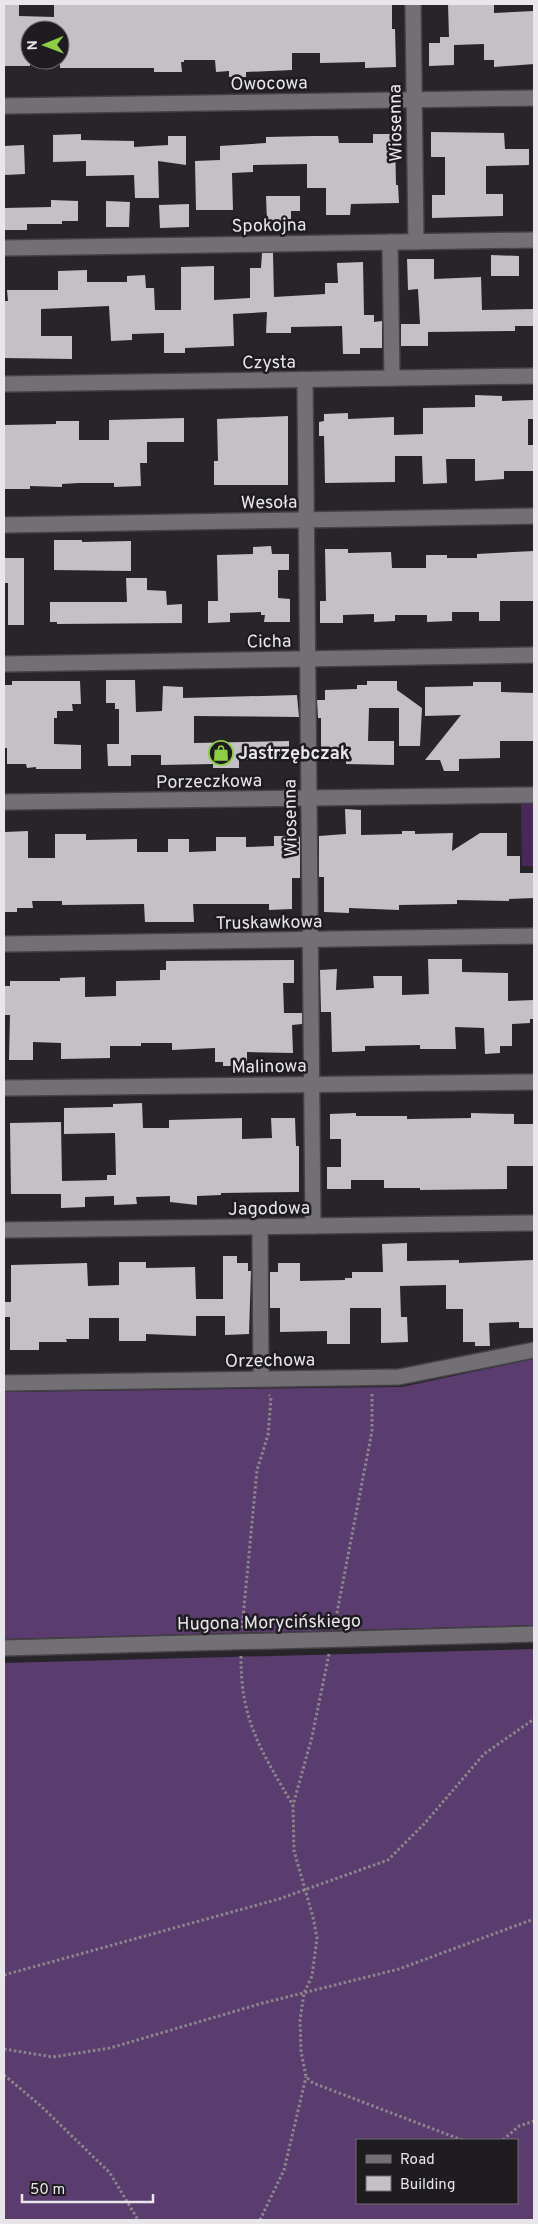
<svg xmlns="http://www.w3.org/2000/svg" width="538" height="2224" font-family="Overpass,sans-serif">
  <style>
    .green { fill: #472a59 }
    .forest { fill: #5b3c6f; fill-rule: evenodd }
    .building { fill: #c4c0c6 }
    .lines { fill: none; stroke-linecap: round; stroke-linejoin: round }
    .minor-casing { stroke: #454246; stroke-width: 18 }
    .path { stroke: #8a878b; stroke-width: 3; stroke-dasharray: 2.5 2.5; stroke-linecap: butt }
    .minor { stroke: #737075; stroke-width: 15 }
    .labels { text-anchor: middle; stroke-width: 5; stroke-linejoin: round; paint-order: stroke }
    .street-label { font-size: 18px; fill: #e8e6e9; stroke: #1e1c20 }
    .poi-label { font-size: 18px; font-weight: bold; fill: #e8e6e9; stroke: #1e1c20; text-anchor: start }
  </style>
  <rect width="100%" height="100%" fill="#28252a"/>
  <!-- green -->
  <polygon class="green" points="521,803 534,803 534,866 522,866"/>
  <!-- forest -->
  <g class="forest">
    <polygon points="534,1359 534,1625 4,1639 4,1392 402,1387"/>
    <path d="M534,1649v571h-530v-557zM357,2140h160v63h-160z"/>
  </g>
  <!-- building -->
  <g class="building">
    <polygon points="4,4 19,4 19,16 54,17 54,4 392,4 392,29 395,29 396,67 365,68 365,62 320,63 320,53 292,53 292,70 246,72 246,77 229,77 229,71 216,72 215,60 184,60 184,62 181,62 182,72 154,72 154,68 60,68 60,30 30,30 30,66 5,66"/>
    <polygon points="448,4 494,4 494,13 534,11 534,64 494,67 494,60 484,60 484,44 454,45 454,65 429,66 429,43 440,43 440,37 449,37"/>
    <polygon points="431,132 504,133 505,149 529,149 529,165 486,166 486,194 503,194 503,216 432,218 432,195 445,195 445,157 431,157"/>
    <polygon points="81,134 81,140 134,141 134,147 168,145 168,136 186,136 186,165 158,161 159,198 135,198 134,175 86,176 86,161 53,162 53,135"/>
    <polygon points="373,134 395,134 396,185 398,185 399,203 351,204 350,215 326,215 326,188 307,188 307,164 253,165 253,172 232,173 233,210 196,210 195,161 220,160 220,146 266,143 266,137 315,136 338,136 339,143 373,143"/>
    <polygon points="24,145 25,174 5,175 4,146"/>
    <polygon points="266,196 300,196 300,211 291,211 291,221 267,221"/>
    <polygon points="51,200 78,201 78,221 62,221 62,224 27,224 27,230 4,230 4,208 51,207"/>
    <polygon points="106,201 130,202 129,227 106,227"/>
    <polygon points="189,204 189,227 160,228 159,205"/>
    <polygon points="262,253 273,253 274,297 325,294 325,283 338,283 337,263 363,262 364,315 374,315 374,322 382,321 382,348 360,348 360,354 343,354 342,326 291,327 291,333 266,333 267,312 233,314 234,346 185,348 185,353 164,353 164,333 132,334 132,340 111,341 109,306 41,309 41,336 72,336 72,359 4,358 4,301 8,301 7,290 58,290 58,271 87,270 87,282 127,282 127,276 145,275 146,288 154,288 155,310 181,310 181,267 214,266 214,300 250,298 250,268 261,268"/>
    <polygon points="491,255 519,256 519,276 491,276"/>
    <polygon points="407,259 434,259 434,279 481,277 482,310 534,309 534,326 515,326 515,331 428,332 428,346 401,346 401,324 420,324 418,289 408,290"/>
    <polygon points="475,395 502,396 502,401 534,400 534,419 528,419 528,445 534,445 534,471 504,471 504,479 475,481 475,459 446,459 447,483 423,484 422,456 395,456 395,482 325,483 324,436 319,436 319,422 324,421 324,414 348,413 348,419 394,417 394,435 423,434 423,408 475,407"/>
    <polygon points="288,416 288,485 214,485 214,461 218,461 217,419"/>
    <polygon points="184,418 184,442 147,442 147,463 140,463 141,486 114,487 114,483 79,483 62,484 62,487 30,486 30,489 4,489 4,425 56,424 56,421 79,421 79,440 109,440 109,420"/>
    <polygon points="54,540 82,540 82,542 131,541 131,571 54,570"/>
    <polygon points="271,546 272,554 289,554 289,570 278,570 278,598 290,599 290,622 264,622 265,615 261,615 261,612 230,613 230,622 208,623 208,601 218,601 217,555 253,554 253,547"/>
    <polygon points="325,549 348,549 348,553 391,552 392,568 426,568 426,555 447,555 447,558 477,558 477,554 534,551 534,601 500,601 500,621 479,621 479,612 452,612 452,621 427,622 427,615 395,615 395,621 374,622 374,614 343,615 343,623 320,623 320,601 326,601"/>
    <polygon points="4,558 24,558 24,625 8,625 8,583 4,583"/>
    <polygon points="126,578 147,578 147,590 166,591 167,605 182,604 182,623 57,624 57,622 50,622 50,602 127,602"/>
    <polygon points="106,680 135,680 136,712 162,711 163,686 183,687 183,698 297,695 299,717 194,716 194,743 289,741 289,759 239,760 239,768 213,768 213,764 161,765 161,755 131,755 131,766 108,766 107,744 119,744 119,709 115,709 115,703 106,703"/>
    <polygon points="12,681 80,681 81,704 72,704 73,711 57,711 57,718 54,718 54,744 81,745 81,769 36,769 36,767 27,768 26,764 7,764 7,748 4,748 4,685 12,685"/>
    <polygon points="367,681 397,681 397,690 422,708 420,746 399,746 399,708 369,708 368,741 394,741 394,765 346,764 346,761 321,761 321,718 318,718 317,700 325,700 325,690 357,689 357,685 367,685"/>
    <polygon points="473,682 501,682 501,692 534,693 534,741 500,741 500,758 459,759 459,771 444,771 440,760 425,760 461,715 425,716 425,687 473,686"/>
    <polygon points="345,809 361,810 361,835 402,834 402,831 415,831 415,834 453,833 452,851 480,833 507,833 507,856 520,856 520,873 534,873 534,898 509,899 509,901 457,900 457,904 399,905 399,910 349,908 349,913 324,912 324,877 319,877 319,836 346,834"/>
    <polygon points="28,831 28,858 55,858 55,834 86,834 86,840 137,839 137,852 168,852 168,839 189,839 189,852 216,851 216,837 246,837 246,847 274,846 274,836 295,836 300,837 300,878 292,878 292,909 269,910 269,904 193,904 194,922 145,922 144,904 62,905 62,901 32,901 33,908 17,908 17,912 4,912 5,832"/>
    <polygon points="428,959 462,959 462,972 508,973 508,1001 534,1000 534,1019 530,1019 530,1023 512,1024 512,1046 500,1046 500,1053 485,1054 484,1028 455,1027 456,1049 420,1049 420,1045 365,1046 365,1051 332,1052 331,1012 321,1012 320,970 337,969 336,990 374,988 373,976 402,976 402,995 429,994"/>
    <polygon points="294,960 294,983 283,983 284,1013 302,1013 302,1024 292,1025 293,1053 247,1052 247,1066 223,1066 223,1062 215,1062 215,1048 172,1050 172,1043 141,1043 141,1046 110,1046 110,1058 61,1059 61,1043 33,1042 33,1060 9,1060 10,1015 5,1015 4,986 10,986 10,981 60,981 60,978 85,977 85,997 116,996 116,981 160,980 160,970 166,970 166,961"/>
    <polygon points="142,1103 143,1128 169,1128 169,1120 242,1118 242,1139 272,1138 271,1118 295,1118 296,1146 299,1146 299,1192 221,1193 221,1195 197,1196 197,1205 170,1202 170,1196 136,1197 137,1204 114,1205 114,1196 85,1197 85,1207 61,1208 61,1194 11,1194 10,1123 61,1122 62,1181 107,1180 107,1175 116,1175 115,1133 64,1134 64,1108 113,1107 113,1104"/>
    <polygon points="356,1113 356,1116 407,1116 407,1119 471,1118 471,1113 514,1114 514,1124 534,1124 534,1166 507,1166 507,1189 420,1190 420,1188 384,1188 384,1180 351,1180 351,1189 327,1189 327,1167 341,1167 341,1139 330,1139 330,1114"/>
    <polygon points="407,1243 407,1261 459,1260 459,1263 534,1260 534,1328 519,1328 519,1322 489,1323 490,1346 475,1346 475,1342 463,1342 463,1309 446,1309 446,1285 400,1286 401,1317 407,1317 408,1342 381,1343 381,1308 350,1308 350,1344 327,1344 327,1331 280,1332 280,1308 270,1308 270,1272 278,1272 278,1263 300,1263 300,1281 345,1280 345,1278 352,1278 352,1272 383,1272 382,1244"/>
    <polygon points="223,1256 237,1256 237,1263 248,1263 248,1271 251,1271 249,1334 225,1335 225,1316 196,1316 196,1336 146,1334 146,1341 119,1341 119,1318 89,1318 89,1339 66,1339 67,1342 39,1342 39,1350 10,1350 10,1317 4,1317 4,1302 11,1302 11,1265 87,1263 88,1286 119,1285 119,1262 146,1262 146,1268 195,1267 196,1299 223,1299"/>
  </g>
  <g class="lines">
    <defs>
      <g id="minor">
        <polyline points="413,4 416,242"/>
        <polyline points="4,106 534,98"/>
        <polyline points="390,242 392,378"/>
        <polyline points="4,248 534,240"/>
        <polyline points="305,380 313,1226"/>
        <polyline points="4,384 534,376"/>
        <polyline points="4,525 534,516"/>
        <polyline points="4,664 534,655"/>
        <polyline points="4,802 534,795"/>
        <polyline points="4,944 534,936"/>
        <polyline points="4,1088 534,1082"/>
        <polyline points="260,1227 261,1378"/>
        <polyline points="4,1230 534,1223"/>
        <polyline points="4,1383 399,1377 534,1350"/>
        <polyline points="4,1648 534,1634"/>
      </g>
    </defs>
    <!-- minor casing -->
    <use href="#minor" class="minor-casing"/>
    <!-- path -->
    <g class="path">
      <polyline points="335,1623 372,1431 372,1393"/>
      <polyline points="242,1628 257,1470 268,1435 271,1398 269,1395"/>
      <polyline points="329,1654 312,1737 293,1805 294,1851 313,1917 317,1938 312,1976 304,1993 300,2020 301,2051 306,2077 313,2083 462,2140"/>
      <path d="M241,1656c-1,63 21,97 52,149"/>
      <polyline points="4,1975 279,1899 388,1860 424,1824 484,1754 534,1719"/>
      <polyline points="4,2049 53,2057 110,2048 263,2003 399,1969 534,1919"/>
      <polyline points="4,2075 41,2106 110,2173 138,2220"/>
      <polyline points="503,2140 519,2126 534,2121"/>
      <polyline points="260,2220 284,2170 306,2077"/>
    </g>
    <!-- minor -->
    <use href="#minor" class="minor"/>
  </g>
  <!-- icons -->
  <defs>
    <symbol id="shop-ring" viewBox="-11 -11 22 22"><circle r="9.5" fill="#1e1c20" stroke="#8cce45" stroke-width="1.5"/><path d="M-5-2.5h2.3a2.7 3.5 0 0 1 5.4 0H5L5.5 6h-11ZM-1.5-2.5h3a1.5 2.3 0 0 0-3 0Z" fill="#8cce45"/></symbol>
  </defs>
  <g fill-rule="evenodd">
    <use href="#shop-ring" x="207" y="739" width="28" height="28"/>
  </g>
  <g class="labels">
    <!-- street labels -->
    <g class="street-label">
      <text transform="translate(269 83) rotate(-1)" y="6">Owocowa</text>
      <text transform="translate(395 123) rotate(-91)" y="6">Wiosenna</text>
      <text transform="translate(269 225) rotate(-1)" y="6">Spokojna</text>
      <text transform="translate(269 362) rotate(-1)" y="6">Czysta</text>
      <text transform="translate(269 502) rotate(-1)" y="6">Wesoła</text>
      <text transform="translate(269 641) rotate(-1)" y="6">Cicha</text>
      <text transform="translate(209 781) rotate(-1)" y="6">Porzeczkowa</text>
      <text transform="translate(290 818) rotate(-91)" y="6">Wiosenna</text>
      <text transform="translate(269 922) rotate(-1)" y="6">Truskawkowa</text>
      <text transform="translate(269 1066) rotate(-1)" y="6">Malinowa</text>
      <text transform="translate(269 1208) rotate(-1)" y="6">Jagodowa</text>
      <text transform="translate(270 1360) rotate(-1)" y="6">Orzechowa</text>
      <text transform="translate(269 1622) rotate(-1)" y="6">Hugona Morycińskiego</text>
    </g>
    <!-- poi labels -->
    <g class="poi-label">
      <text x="238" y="759">Jastrzębczak</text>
    </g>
  </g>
  <!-- border -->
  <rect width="538" height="2224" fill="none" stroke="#e8e6e9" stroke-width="10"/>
  <!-- legend -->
  <rect x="356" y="2139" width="162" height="65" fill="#1e1c20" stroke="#6f6d70"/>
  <rect x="366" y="2155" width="25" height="8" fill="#737075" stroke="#6f6d70"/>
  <text x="400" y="2164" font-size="15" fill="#e8e6e9">Road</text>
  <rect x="366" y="2176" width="25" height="15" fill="#c4c0c6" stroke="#6f6d70"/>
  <text x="400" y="2189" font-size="15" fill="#e8e6e9">Building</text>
  <!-- north arrow -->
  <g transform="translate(45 45) rotate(269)"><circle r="24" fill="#1e1c20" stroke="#6f6d70"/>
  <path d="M0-4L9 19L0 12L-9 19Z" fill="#8cce45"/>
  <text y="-8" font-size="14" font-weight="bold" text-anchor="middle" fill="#e8e6e9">N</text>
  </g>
  <!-- scale -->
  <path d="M22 2194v8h131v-8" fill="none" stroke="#e8e6e9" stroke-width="2.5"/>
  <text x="30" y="2194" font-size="15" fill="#e8e6e9" stroke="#1e1c20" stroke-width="4" paint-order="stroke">50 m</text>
</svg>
